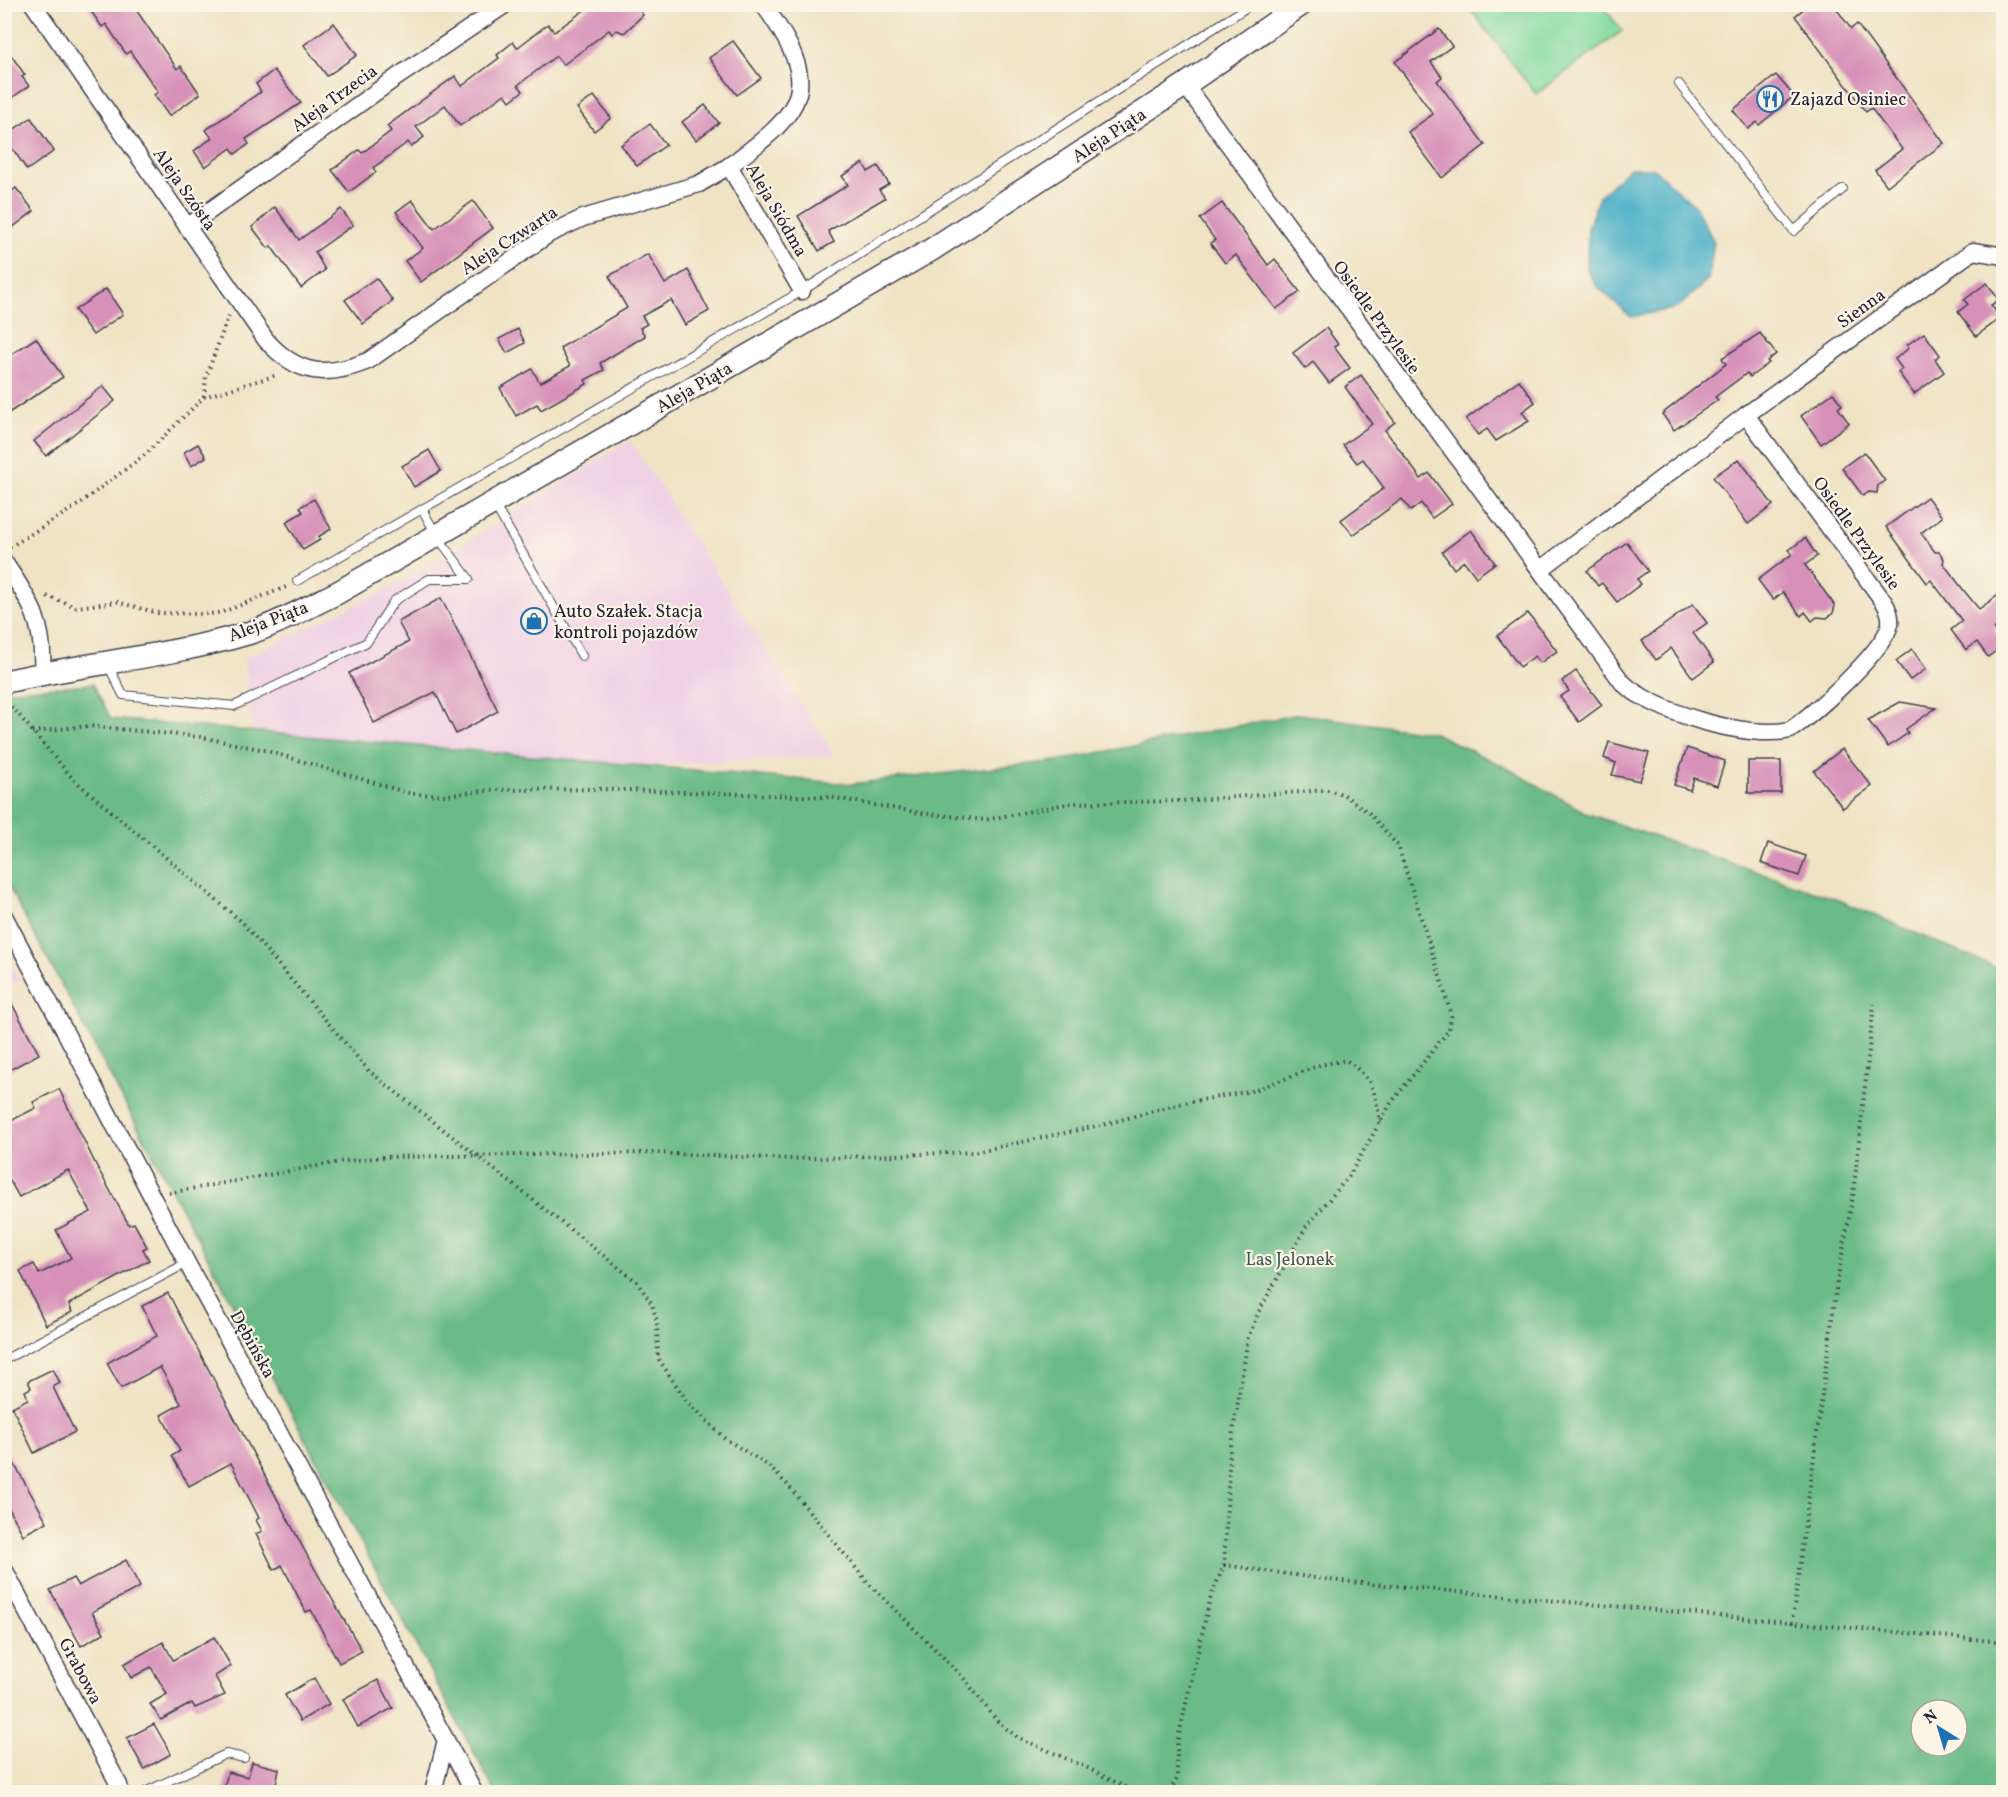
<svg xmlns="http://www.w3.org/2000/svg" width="2008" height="1797" font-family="Vollkorn,serif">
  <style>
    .built { fill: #f0d0e5 }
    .green { fill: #83db9f; stroke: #527e6d; stroke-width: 1.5 }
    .forest { fill: #6abb86; stroke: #466e60; stroke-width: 1.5; fill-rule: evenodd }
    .water { fill: #49b0c8; stroke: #366982; stroke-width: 1.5 }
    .building { fill: #d791b9 }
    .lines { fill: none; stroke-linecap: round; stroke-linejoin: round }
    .lane-casing { stroke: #413f50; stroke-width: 10 }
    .street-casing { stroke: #413f50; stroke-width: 19 }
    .secondary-casing { stroke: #413f50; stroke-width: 25 }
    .path { stroke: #413f50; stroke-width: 4; stroke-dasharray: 1.5 4.5; stroke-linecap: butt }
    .lane { stroke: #fff; stroke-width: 8 }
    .street { stroke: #fff; stroke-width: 16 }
    .secondary { stroke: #fff; stroke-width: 22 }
    .labels { text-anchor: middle; stroke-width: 4.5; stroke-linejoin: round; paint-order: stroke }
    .street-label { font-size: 18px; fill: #22223b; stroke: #fcf5e5 }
    .poi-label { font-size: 18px; fill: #22223b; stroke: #fcf5e5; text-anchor: start }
    .park-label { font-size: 18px; fill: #3f5a59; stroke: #fcf5e5 }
  </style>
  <rect width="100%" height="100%" fill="#fcf5e5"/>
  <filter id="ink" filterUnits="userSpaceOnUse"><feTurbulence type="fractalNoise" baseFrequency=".0167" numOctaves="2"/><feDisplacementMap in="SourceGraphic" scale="12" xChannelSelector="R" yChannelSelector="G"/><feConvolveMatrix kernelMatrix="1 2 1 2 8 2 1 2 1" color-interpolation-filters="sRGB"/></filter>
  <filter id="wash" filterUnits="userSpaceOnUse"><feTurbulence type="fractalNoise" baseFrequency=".008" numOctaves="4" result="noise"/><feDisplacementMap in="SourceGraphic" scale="24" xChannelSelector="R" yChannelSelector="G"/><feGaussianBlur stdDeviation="1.35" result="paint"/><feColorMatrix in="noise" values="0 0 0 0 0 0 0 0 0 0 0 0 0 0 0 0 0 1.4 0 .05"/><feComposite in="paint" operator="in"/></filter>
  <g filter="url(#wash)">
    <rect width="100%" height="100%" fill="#efe3c4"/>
    <!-- built -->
    <g class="built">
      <polygon points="630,441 835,756 588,768 254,743 244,658 398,584"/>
      <polygon points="5,952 20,980 5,988 4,988"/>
    </g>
    <!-- green -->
    <polygon class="green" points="1467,5 1602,5 1622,31 1536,94"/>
    <!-- forest -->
    <path class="forest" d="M93,684l18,35 740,65 206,-23 242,-47 135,19 73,35 81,46 251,86 164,71v821h-1508l-490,-912 -1,-189zM1921,1710h36v36h-36z"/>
    <!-- water -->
    <polygon class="water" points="1629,168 1654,169 1695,206 1714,242 1708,280 1677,308 1631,317 1596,285 1587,270 1588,228 1599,197"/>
    <g id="blocks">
      <!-- building -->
      <g class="building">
        <polygon points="86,4 132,4 177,69 181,66 200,94 169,116 154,95 158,92 130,51 126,54 106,24 102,27"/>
        <polygon points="593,4 635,4 643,15 624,33 617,30 612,34 609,30 563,65 556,56 518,85 523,91 510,101 505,94 460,126 445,105 416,127 424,137 411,147 408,142 373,168 376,172 349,192 332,170 359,150 362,153 391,131 387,126 455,76 462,86 499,58 497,55 513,42 517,48 548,24 554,32"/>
        <polygon points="1810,4 1833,4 1851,29 1857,24 1944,143 1887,186 1875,170 1902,149 1871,108 1866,112 1795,16"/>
        <polygon points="334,23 357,55 327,76 304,45"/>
        <polygon points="1439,29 1452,46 1431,62 1442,77 1437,81 1485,145 1442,178 1408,132 1433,114 1395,62"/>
        <polygon points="733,41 761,78 737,95 709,58"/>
        <polygon points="4,45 25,75 22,77 29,86 4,103"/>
        <polygon points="274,70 301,103 246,139 249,144 235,154 231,148 205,167 194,151 212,138 206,130 259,93 261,92 256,84"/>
        <polygon points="1776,75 1794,96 1759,125 1757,122 1748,129 1733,110"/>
        <polygon points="594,96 611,118 594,131 577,108"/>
        <polygon points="705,105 719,123 696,140 682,122"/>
        <polygon points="31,118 54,151 27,170 4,136"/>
        <polygon points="650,124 666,145 637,166 621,145"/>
        <polygon points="863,163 868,172 878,166 889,184 879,190 885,198 828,231 834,242 819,251 798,216 848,185 842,176"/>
        <polygon points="16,188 34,211 4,234 4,197"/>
        <polygon points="412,200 434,229 473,201 493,228 421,282 405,261 423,248 396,212"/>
        <polygon points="1222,203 1268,265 1275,259 1300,292 1276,309 1236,255 1225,263 1210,243 1215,240 1200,219"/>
        <polygon points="275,207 299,240 341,209 353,225 315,252 325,270 301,288 271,246 268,248 252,227"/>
        <polygon points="648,254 665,284 688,270 709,311 685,325 671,300 642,316 647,324 640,328 645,336 600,363 604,370 585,380 587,384 541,410 537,404 516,416 500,388 532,369 540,383 570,366 560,348 627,308 609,276"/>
        <polygon points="376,278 393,301 363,324 345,300"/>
        <polygon points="1987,283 1999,300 1991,305 2001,318 1976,336 1958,312 1968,304 1964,300"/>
        <polygon points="106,289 123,314 93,335 75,310"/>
        <polygon points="1326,328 1338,344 1334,347 1350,368 1329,383 1313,362 1305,369 1293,353"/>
        <polygon points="518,329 525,343 507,353 499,339"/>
        <polygon points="1760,333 1776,354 1767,361 1769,363 1750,377 1747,373 1715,397 1718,400 1674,430 1662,414 1726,364 1722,358"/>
        <polygon points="1924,333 1940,355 1935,359 1944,372 1914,394 1898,372 1902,369 1895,359 1909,348 1907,345"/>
        <polygon points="36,338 63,377 4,416 4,359"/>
        <polygon points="1361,375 1395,422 1385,430 1421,479 1429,473 1452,504 1432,518 1421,503 1411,511 1402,499 1353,535 1341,520 1384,488 1363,459 1357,463 1343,445 1372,424 1345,387"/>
        <polygon points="1519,380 1535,402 1522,412 1529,421 1496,441 1487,429 1478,435 1466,419"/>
        <polygon points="103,386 115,401 46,456 34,441"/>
        <polygon points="1833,393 1842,405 1838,408 1849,423 1821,444 1801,416"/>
        <polygon points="198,444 206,457 191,466 184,452"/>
        <polygon points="429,450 441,471 414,487 402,466"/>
        <polygon points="1864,452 1885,481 1878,485 1877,493 1869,492 1863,496 1842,468"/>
        <polygon points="1739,459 1773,505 1748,524 1713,477"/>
        <polygon points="1927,497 1942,517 1921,533 1935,552 1939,552 1944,559 1943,563 1965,592 1979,609 2004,591 2004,622 1994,629 2004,645 1988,657 1977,642 1966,650 1951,630 1962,621 1931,580 1927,583 1886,527"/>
        <polygon points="314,499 331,529 318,537 320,540 303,550 286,522 303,512 300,507"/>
        <polygon points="1471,530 1495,563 1476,577 1464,561 1454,569 1442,552"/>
        <polygon points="1805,538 1817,556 1805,565 1835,606 1833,613 1827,618 1817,617 1812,621 1805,612 1801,616 1783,592 1773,600 1758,580 1792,554 1789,550"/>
        <polygon points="1627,542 1648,571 1637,579 1641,584 1617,602 1602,583 1598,586 1587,571"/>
        <polygon points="441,598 498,711 456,734 435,692 374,723 349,673 409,642 398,622"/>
        <polygon points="1693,604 1707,623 1693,633 1714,662 1693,678 1671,648 1656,660 1642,641"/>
        <polygon points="1528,613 1557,651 1540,663 1535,656 1520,667 1497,636"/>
        <polygon points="1912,649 1926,669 1910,680 1896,661"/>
        <polygon points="1576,671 1602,705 1579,722 1560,697 1569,691 1562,681"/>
        <polygon points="1900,702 1936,708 1906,729 1908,733 1888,747 1868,720"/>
        <polygon points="1609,742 1649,753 1640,781 1612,775 1616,763 1604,758"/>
        <polygon points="1687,748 1725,761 1717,786 1694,778 1690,790 1674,785"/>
        <polygon points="1842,749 1872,786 1843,808 1814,771"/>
        <rect x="1748" y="761" width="33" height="32"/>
        <polygon points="1768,843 1806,856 1799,876 1761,863"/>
        <polygon points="4,989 39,1054 4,1073"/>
        <polygon points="59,1089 96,1165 129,1225 134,1223 147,1247 143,1249 149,1260 69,1304 72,1312 46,1325 20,1271 34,1264 39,1274 71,1258 56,1230 91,1212 68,1170 19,1197 4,1170 4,1124 36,1108 33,1102"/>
        <polygon points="168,1293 308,1557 362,1651 339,1663 311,1610 306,1612 282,1565 274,1570 256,1534 262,1531 256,1520 259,1518 231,1463 189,1486 172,1456 180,1451 161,1415 181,1404 160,1367 121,1388 107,1363 157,1336 142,1306"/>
        <polygon points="53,1369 60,1383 53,1387 75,1432 34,1453 12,1407 28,1399 25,1391 31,1388 28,1381"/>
        <polygon points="4,1446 47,1522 23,1535 4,1499"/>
        <polygon points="126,1560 140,1587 92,1612 104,1633 81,1646 50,1590 73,1578 78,1586"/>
        <polygon points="214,1637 231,1666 215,1676 225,1695 195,1708 192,1703 161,1720 150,1704 167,1694 151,1667 131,1678 124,1664 163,1642 173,1660"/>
        <polygon points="314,1678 329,1704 300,1721 285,1695"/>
        <polygon points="378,1680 393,1708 358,1727 343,1699"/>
        <polygon points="154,1724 171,1754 144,1769 127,1738"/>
        <polygon points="252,1762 279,1769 276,1784 285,1787 284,1792 223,1792 228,1772 248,1777"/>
      </g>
    </g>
  </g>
  <g filter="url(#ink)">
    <use href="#blocks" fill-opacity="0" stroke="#413f50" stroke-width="1.5"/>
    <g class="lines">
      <defs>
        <g id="lane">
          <polyline points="1679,84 1794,231 1843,189"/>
          <polyline points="494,504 582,656"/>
          <polyline points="297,581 802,291 1252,4"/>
          <polyline points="107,663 123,695 234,706 367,642 394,601 429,579 469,579 437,536 422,509"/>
          <polyline points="4,1360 187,1263"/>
          <polyline points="145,1792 226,1754 244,1758"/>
        </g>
        <g id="street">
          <path d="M33,4l233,336c31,35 60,38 102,21l181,-127 34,-16 116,-34 30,-18"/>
          <path d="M763,4c60,83 44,105 -34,162l73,125"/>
          <path d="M1185,85l437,597c30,30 126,58 168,48 23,-15 95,-80 100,-106 1,-9 -2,-15 -6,-22l-138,-187 -205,154"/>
          <polyline points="187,227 397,77 506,4"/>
          <polyline points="1746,415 1973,251 2004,256"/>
          <path d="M4,562c27,39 41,62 38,111"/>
          <polyline points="4,916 187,1263 474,1792"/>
          <polyline points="4,1569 119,1785 120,1792"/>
          <polyline points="433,1792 446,1740"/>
        </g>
        <path id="secondary" d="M4,682c81,-19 165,-25 245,-49 30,-9 60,-27 88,-40l594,-343 254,-165 117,-81"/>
      </defs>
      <!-- lane casing -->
      <use href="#lane" class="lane-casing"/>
      <!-- street casing -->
      <use href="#street" class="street-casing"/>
      <!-- secondary casing -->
      <use href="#secondary" class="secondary-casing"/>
      <!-- path -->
      <g class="path">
        <polyline points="204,397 206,377 229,315"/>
        <polyline points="10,547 75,507 146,454 204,397 277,375"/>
        <polyline points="47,596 76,607 117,602 158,613 210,614 223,612 286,587"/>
        <polyline points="8,702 73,779 242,922 369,1071 637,1282 652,1304 657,1322 658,1358 686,1400 724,1438 766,1464 787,1484 869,1584 962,1676 998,1722 1017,1737 1090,1769 1134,1792"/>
        <polyline points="32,732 88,726 201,737 264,750 412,794 446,795 492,790 600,789 829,797 921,813 985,820 1071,803 1183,801 1327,790 1343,794 1369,813 1398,846 1443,986 1451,1016 1449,1030 1391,1103 1349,1176 1306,1227 1258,1313 1248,1338 1230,1451 1224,1565 1210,1599 1177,1743 1177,1779 1169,1792"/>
        <path d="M169,1193l176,-32 40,-4 267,-4 140,6 182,-7 128,-27 77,-21 77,-14 64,-25 26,-5c28,20 29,30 34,63"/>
        <polyline points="1224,1565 1330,1580 2004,1642"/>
        <polyline points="1792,1623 1837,1282 1853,1196 1874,1004"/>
      </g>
      <!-- lane -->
      <use href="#lane" class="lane"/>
      <!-- street -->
      <use href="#street" class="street"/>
      <!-- secondary -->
      <use href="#secondary" class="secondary"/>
    </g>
  </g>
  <!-- icons -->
  <defs>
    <symbol id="restaurant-ring" viewBox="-11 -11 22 22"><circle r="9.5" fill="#fcf5e5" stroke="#1f6fb2" stroke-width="1.5"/><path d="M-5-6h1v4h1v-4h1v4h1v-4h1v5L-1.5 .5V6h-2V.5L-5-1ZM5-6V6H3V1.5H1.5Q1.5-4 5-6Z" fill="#1f6fb2"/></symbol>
    <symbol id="shop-ring" viewBox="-11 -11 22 22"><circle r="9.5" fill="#fcf5e5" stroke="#1f6fb2" stroke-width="1.5"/><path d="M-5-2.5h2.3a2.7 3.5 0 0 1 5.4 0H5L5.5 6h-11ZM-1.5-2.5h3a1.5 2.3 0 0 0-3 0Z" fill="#1f6fb2"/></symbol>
  </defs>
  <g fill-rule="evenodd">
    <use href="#restaurant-ring" x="1755" y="84" width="30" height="30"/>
    <use href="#shop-ring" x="519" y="606" width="30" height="30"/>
  </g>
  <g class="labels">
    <!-- street labels -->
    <g class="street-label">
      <text transform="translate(334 98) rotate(-36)" y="6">Aleja Trzecia</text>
      <text transform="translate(1109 135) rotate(-33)" y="6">Aleja Piąta</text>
      <text transform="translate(185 189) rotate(55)" y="6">Aleja Szósta</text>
      <text transform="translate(777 210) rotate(60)" y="6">Aleja Siódma</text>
      <text transform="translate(509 240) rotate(-33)" y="6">Aleja Czwarta</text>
      <text transform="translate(1861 308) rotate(-36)" y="6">Sienna</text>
      <text transform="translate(1377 317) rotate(54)" y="6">Osiedle Przylesie</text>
      <text transform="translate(694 387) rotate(-30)" y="6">Aleja Piąta</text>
      <text transform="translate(1857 533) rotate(54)" y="6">Osiedle Przylesie</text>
      <text transform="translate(268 621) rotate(-21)" y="6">Aleja Piąta</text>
      <text transform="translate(253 1344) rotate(61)" y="6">Dębińska</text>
      <text transform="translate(81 1671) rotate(62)" y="6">Grabowa</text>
    </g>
    <!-- poi labels -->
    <g class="poi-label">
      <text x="1790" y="105">Zajazd Osiniec</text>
      <text x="554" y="617">Auto Szałek. Stacja<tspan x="554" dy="21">kontroli pojazdów</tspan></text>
    </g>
    <!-- park labels -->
    <g class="park-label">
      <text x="1290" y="1265">Las Jelonek</text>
    </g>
  </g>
  <!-- margin -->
  <rect width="2008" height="1797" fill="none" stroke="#fcf5e5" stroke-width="24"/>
  <!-- north arrow -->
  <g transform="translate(1939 1728) rotate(323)"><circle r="28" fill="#fcf5e5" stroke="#a5a1a1" stroke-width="1.5"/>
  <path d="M0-4.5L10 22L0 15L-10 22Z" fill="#1f6fb2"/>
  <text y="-9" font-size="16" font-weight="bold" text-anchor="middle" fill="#22223b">N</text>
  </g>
</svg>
